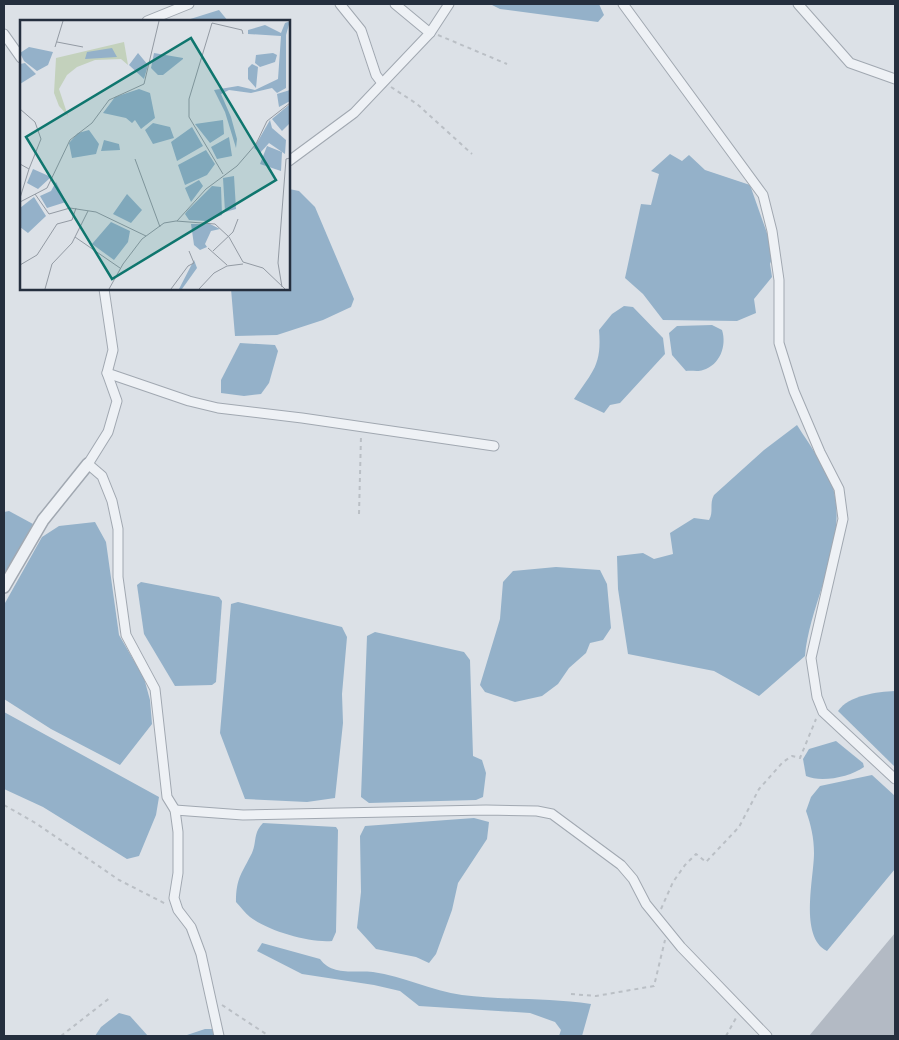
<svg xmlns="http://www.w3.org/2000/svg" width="899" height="1040" font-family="'Alegreya Sans',sans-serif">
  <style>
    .water { fill: #94b1c9 }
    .building { fill: #b3bac4 }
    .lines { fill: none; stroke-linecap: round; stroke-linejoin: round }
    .minor-casing { stroke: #a1a8b1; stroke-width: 11 }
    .tertiary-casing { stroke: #a1a8b1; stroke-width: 14 }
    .path { stroke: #babfc5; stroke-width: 2; stroke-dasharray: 4 4; stroke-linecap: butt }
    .minor { stroke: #eef1f5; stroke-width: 9 }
    .tertiary { stroke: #eef1f5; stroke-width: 11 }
    .inset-road { fill: none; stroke: #939aa3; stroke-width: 1 }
    .view { fill: #0f766e; fill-opacity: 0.15; stroke: #0f766e; stroke-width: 2.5 }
    .inset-edge { fill: none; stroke: #252f3e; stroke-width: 2.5 }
  </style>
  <rect width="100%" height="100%" fill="#dce1e7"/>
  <!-- water -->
  <g class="water">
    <polygon points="490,4 599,4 604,15 598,22 500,9"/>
    <polygon points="219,10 228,21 184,21"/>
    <polygon points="670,154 682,161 689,155 705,170 750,185 774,253 770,264 772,277 754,299 756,313 737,321 663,320 643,294 625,278 641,204 651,205 659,174 651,171"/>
    <polygon points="289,189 299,191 315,207 354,299 351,307 323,320 277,335 235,336 231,289 289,289"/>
    <path d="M624,306l9,1 30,31 2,16 -45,49 -10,2 -6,8 -30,-14c19,-28 28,-34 25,-69l13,-16z"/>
    <path d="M712,325l10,5c5,16 -2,35 -19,40 -5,2 -12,0 -17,1l-14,-16 -3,-22 8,-7z"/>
    <polygon points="240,343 275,345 278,351 269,383 261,394 244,396 221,393 221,380"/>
    <path d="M797,425c10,16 29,42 35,59 18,58 -22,116 -27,172l-46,40 -45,-25 -86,-17 -10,-65 -1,-33 26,-3 11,6 19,-5 -3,-21 24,-15 15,2c5,-8 0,-16 5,-25l50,-45z"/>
    <polygon points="9,511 33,524 4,576 4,512"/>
    <polygon points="95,522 106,542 119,635 144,678 150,700 152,724 120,765 51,729 4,699 5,603 42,537 59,526"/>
    <polygon points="556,567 600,570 607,584 611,628 603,640 590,643 586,653 569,668 558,684 542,696 515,702 485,692 480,685 500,619 503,582 513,571"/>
    <polygon points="141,582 219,597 222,601 216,682 212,685 175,686 144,634 137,585"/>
    <polygon points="238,602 342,627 347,637 342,694 343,723 335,798 307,802 245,799 220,733 231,604"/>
    <polygon points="375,632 464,652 470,660 473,756 482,760 486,773 483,797 476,800 369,803 361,797 367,636"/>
    <path d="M895,691v76l-57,-56c11,-16 39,-19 57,-20z"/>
    <polygon points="4,712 159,797 156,815 139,856 127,859 43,807 4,789"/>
    <path d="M836,741l27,22 1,4c-14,10 -43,16 -58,9l-3,-17 6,-10z"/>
    <path d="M872,775l23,21v73l-68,82c-28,-14 -13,-73 -13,-98 0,-15 -3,-28 -8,-42l5,-14 9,-11z"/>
    <polygon points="474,818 489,822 487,839 458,883 452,910 436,954 429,963 416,957 376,949 357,928 361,892 360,836 365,826"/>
    <path d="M263,823l73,4 2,3 -2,102 -4,9c-23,2 -64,-10 -82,-24 -5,-4 -9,-10 -14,-15 0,-24 6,-29 16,-49 5,-12 1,-20 11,-30z"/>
    <path d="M262,943l58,16c12,17 35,11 53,13 30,4 59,19 89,23 43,5 86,3 129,9l-9,32h-23l2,-6 -6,-8 -25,-9 -111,-7 -19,-15 -26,-6 -72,-11 -45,-23z"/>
    <polygon points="119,1013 130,1016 148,1036 95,1036 101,1027"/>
    <polygon points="205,1029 212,1029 215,1036 184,1036"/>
  </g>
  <!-- building -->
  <polygon class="building" points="895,933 895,1036 809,1036"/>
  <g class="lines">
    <defs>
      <g id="minor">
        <polyline points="340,4 361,30 376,75 382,83"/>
        <polyline points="395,4 430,33"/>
        <polyline points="623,4 763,195 772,231 779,280 779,343 794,391 820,452 839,489 843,519 811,658 817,697 823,712 895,779"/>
        <polyline points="798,4 850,63 895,79"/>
        <polyline points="147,21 189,4"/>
        <polyline points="4,34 21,58"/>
        <polyline points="289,161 354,113 430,33 449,4"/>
        <polyline points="104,289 113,350 107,373 117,401 108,432 88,464 102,476 112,501 118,529 118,577 126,635 155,689 167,797 175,810 178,832 178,873 174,898 178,910 191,927 201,954 219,1036"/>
        <polyline points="107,373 189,401 218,408 302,418 494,446"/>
        <polyline points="175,810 243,815 486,810 537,811 552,814 621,865 633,879 646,904 681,947 767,1036"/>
      </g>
      <polyline id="tertiary" points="4,587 43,520 88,464"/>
    </defs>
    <!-- minor casing -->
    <use href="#minor" class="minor-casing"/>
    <!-- tertiary casing -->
    <use href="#tertiary" class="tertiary-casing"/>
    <!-- path -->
    <g class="path">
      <polyline points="438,35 507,64"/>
      <polyline points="391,87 417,104 472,154"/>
      <polyline points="359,514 361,436"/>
      <polyline points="4,805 37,824 119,880 166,904"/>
      <polyline points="661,909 673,882 685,865 696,854 706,862 739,827 759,789 783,762 792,756 800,758 816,719"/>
      <polyline points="571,994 596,996 654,986 665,940"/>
      <polyline points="222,1005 269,1036"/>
      <polyline points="61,1036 111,997"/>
      <polyline points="726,1036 736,1018"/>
    </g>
    <!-- minor -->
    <use href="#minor" class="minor"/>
    <!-- tertiary -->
    <use href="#tertiary" class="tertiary"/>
  </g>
  <!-- overview -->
  <g transform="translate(20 20)">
    <rect width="270" height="270" fill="#dce1e7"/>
    <path d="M104,22l4,23 -7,-6 -26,1 -18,7 -10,8 -8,14 9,27 -9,-10 -5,-13 2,-35z" fill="#c3d1bc"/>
    <path d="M270,1l-4,14v53l-9,5 -5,-5 -21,5 -22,-3 -8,4 10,23 6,22 -1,9 -11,-36 -11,-22 24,-4 17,4 23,-11 3,-43 -33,-2v-4l17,-5 16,8 4,-10zM9,27l24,5 -5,13 -11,6 -13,-10 -4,-8zM92,28l5,9 -32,2 2,-7zM118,33l10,12 -4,14 -15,-14zM134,33l29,5v1l-20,16h-5l-7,-7zM253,33l4,2 -2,7 -15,5 -5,-4 1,-8zM5,43l11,11 -16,10v-20zM232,44l6,3 -2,21 -8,-9v-11zM119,69l11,4 5,25 -9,7 -5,4 -6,-9 -3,3 -6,-5 -23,-5 12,-16zM270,70v11l-11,6 -2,-13zM270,84v19l-8,8 -10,-12zM203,100l1,14 -14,9 -15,-19zM250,100l2,8 14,12 -1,14 -16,-11 -9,10 -6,-5zM133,103l17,4 4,11 -21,6 -8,-14zM172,107l11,19 -26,15 -6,-19zM69,110l10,14 -3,10 -24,4 -3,-15 9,-10zM209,117l3,19 -15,3 -6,-12zM84,120l15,4 1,6 -19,1zM247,126l15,6 -1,19 -21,-7zM186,130l9,14 -8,11 -22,10 -7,-20zM13,149l18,8 -13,12 -11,-6zM214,156l2,33 -11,3 -2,-34zM179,160l4,6 -12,16 -6,-14zM36,162l10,20 -19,6 -7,-12 11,-5zM192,166l9,1 1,28 -16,6 -17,-1 -4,-6 2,-3zM107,174l15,16 -11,13 -18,-9zM14,177l12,19 -18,17 -8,-6v-19zM91,202l19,9 -2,11 -14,18 -22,-16zM171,204h19l10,5 -9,2 -6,13 2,3 -7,3 -6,-5zM174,240l3,8 -15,21h-3z" fill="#94b1c9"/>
    <path class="inset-road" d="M37,22l26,5M35,27l8,-26M0,89l15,13 6,17 -12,30M115,139l25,68M0,144l9,5 -9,29M203,154l-34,-57v-18l23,-76 30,7 1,4M15,174l14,20 21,-6 26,4 50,24M0,182l27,-14 23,-48 22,-17 17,-23 35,-16 15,-63M157,201l29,-32 31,-23 19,-22 11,-23 23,-18M55,217l45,31M188,228l19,17M193,231l20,-19 5,-13M0,245l17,-10 20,-31 15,-4 4,-12M262,267l-4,-24 8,-104 4,-1M25,269l7,-25 20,-21 16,-32M89,269l14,-25 19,-25 22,-16 12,-2 39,3 14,13 14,25 20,6 22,21M151,269l17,-23 6,-3 -5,-12M179,269l15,-16 13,-7 16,-2"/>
    <path class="view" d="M171,18l85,142 -164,99 -86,-142z"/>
    <rect width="270" height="270" class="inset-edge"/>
  </g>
  <!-- border -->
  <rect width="899" height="1040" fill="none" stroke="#252f3e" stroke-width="10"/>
</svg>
